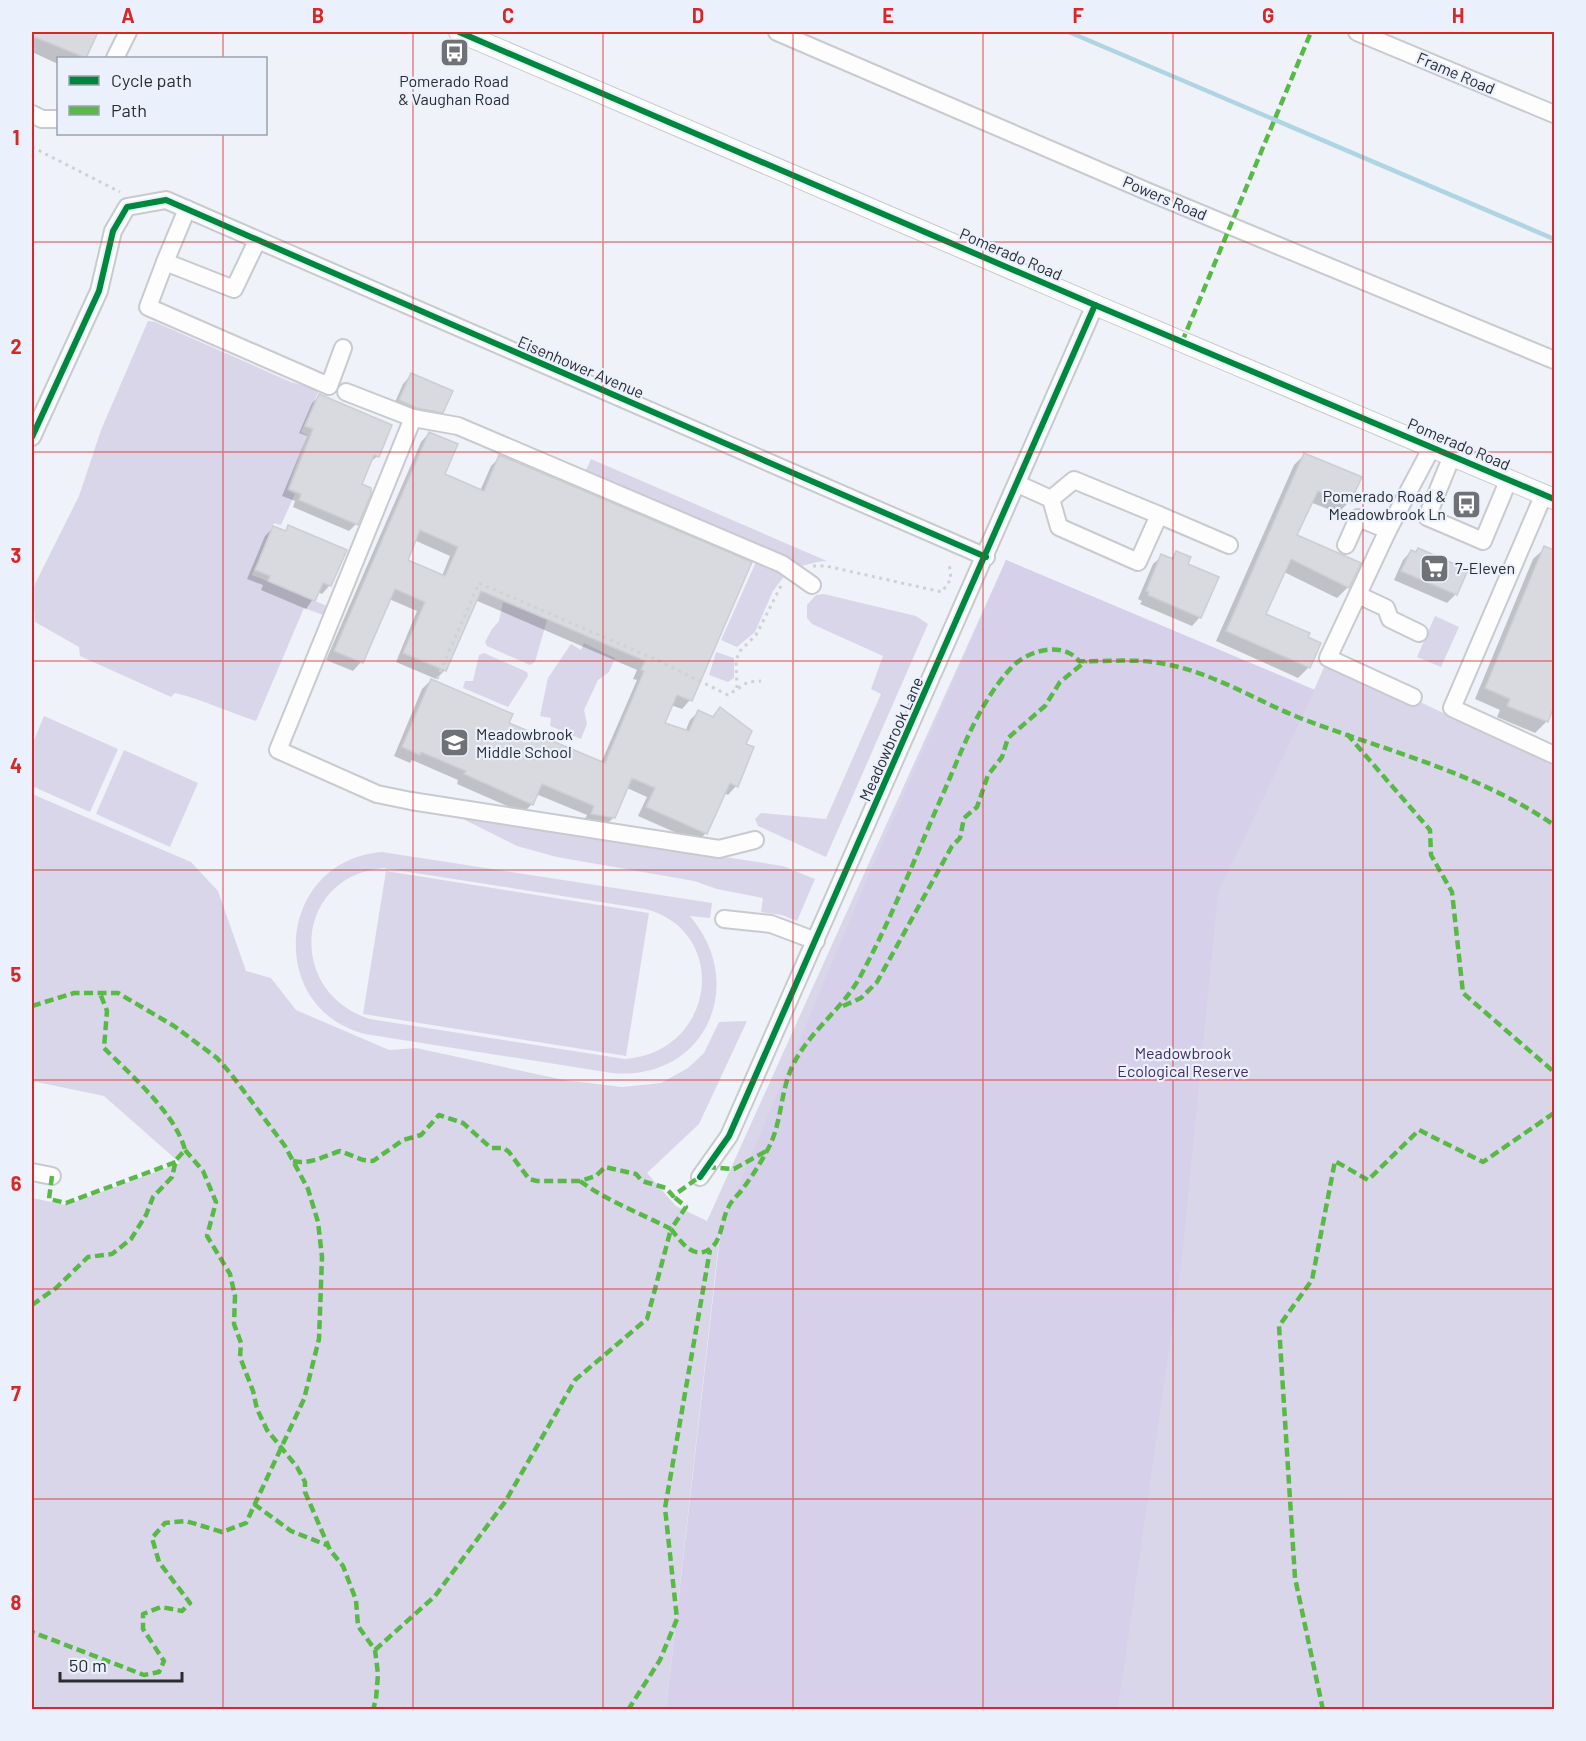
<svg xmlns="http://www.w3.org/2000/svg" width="1586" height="1741" font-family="Barlow,sans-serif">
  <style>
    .green { fill: #dad6e9; fill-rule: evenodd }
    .forest { fill: #d7d0ea }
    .shadow { fill: #0003; fill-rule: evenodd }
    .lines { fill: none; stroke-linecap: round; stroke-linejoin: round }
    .stream { stroke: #afd4e3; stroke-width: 4.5 }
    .building { fill: #d8dadf; stroke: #ccced3; stroke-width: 1.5; fill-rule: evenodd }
    .minor-casing { stroke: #c7cacf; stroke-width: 20 }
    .major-casing { stroke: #c7cacf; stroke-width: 22 }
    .path { stroke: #cfd1d2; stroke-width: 3; stroke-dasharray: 3 4.5; stroke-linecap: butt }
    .minor { stroke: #fdfdfe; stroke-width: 16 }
    .major { stroke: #fdfdfe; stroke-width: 20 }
    .quiet { stroke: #58b947; stroke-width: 4.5; stroke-dasharray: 9 4.5; stroke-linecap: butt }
    .cycleway-casing { stroke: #ebf1fc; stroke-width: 10 }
    .cycleway { stroke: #00873e; stroke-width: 6 }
    .grid { fill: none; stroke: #d62828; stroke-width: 1.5; stroke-opacity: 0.55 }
    .labels { text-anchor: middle; stroke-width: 4.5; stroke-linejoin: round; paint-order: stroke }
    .street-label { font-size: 16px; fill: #292c30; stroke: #ebf1fc }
    .poi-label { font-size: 16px; fill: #292c30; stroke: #ebf1fc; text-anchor: start }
    .park-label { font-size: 16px; fill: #412c61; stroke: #ebf1fc }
    .neatline { fill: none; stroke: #d62828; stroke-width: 2 }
    .grid-label { font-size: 20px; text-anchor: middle; font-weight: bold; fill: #d62828 }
  </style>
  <rect width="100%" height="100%" fill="#eff2f8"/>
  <!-- green -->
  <g class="green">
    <path d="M148,321l7,1 136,60 28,8 -18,42 6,3 -20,55 8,4 -14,31 -7,-2 -22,52 75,31 -4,9 -19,-7 -48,113c-28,-9 -52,-21 -81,-28l-4,4 -91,-41 -1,-9 -44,-25 -2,-34 46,-92 22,-66z"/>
    <path d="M591,459l236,102c-11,0 -24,6 -30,5l-212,-94z"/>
    <polygon points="1006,560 1314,690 1328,658 1554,766 1554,1709 794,1709 720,1232 666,1709 32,1709 32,1198 66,1205 180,1163 104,1096 32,1081 32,794 191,862 218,891 246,971 271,978 296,1010 389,1050 416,1048 564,1080 622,1087 661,1083 688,1068 704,1053 719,1022 747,1021 699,1124 647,1173 676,1206 707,1221"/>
    <polygon points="756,562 786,574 773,591 755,632 737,647 721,640"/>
    <polygon points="824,594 916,616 928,624 826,857 758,826 755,819 761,813 826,819 881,694 871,689 883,656 812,624 807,618 807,605 816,595"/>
    <polygon points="503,602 547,620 535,662 530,665 487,646 485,642 492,629 499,621"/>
    <polygon points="1435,616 1459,627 1441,667 1417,657"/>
    <polygon points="584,643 615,658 609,672 598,680 584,710 587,724 581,739 550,726 551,718 540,716 548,678 571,644 581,650"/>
    <polygon points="716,652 734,658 734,678 728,682 709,675"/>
    <polygon points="484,653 527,672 528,676 508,707 463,688 465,681 473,681 479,655"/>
    <polygon points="44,716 118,749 90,812 32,786 32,745"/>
    <polygon points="124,750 198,783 170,847 96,814"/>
    <polygon points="457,816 783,866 815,879 797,921 782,915 761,912 763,898 717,889 694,881 557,857 517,846"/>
    <path d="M382,852l330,51 -2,15 -20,-2c59,69 14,166 -78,157l-247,-39c-101,-26 -88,-174 17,-182zM383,868l262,41c86,22 71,143 -20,150l-255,-40c-84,-26 -76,-143 13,-151z"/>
    <polygon points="386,871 649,913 626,1056 363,1014"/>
  </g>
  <!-- forest -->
  <polygon class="forest" points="1006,560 1315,690 1218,893 1182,1259 1118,1709 666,1709 721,1228 867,879"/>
  <!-- shadow -->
  <g class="shadow">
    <polygon points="32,32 96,32 84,58 58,58 58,64 32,52"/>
    <polygon points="411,375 442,412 433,421 392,409 403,384"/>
    <polygon points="319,396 378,456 370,462 360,485 356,524 349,531 293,507 295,501 282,496 307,436 299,433 312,403"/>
    <path d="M429,433l14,42 37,16 11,-25 9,-9 190,243 -8,9 -11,-4 -8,19 22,8 5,-12 9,-9 13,7 8,-9 24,36 -8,41 -8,9 -4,-2 -18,40 -9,9 -59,-26 9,-19 -20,-9 -13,29 -9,9 -22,-3 4,-8 -51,-21 -4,10 -9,9 -66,-29 1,-4 -46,-20 -2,3 -16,-7 28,-67 9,-9 76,44 94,39 36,-83 -4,-1 4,-9 -162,-70 -30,70 -9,9 -40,-17 21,-51 -28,-12 -28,63 -8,9 -27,-11 95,-218zM414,540l36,16 -8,20 -36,-17z"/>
    <polygon points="1305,454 1349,502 1338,513 1310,502 1295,536 1348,587 1337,598 1284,572 1264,615 1309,667 1298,678 1216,641 1294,465"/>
    <polygon points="274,527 284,532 289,527 330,585 322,594 318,592 306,609 261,590 263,585 247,579 265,536"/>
    <polygon points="1545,548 1554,552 1554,601 1550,599 1542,619 1554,624 1554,705 1546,722 1535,733 1497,717 1500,710 1475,699 1533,559"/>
    <polygon points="1411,551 1456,594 1447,603 1394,580 1403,560"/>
    <polygon points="1177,553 1186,565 1200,617 1192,626 1140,604 1142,601 1138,599 1153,564 1162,556 1170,559"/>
  </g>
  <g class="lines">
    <!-- stream -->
    <polyline class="stream" points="1069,32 1554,239"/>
  </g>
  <!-- building -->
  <g class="building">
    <polygon points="32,32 98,32 86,58 32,36"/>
    <polygon points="411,373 453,391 443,413 417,408 399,400"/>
    <polygon points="319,394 392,425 379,457 374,455 362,484 371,488 371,494 358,525 299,500 301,494 289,489 313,429 305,426"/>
    <path d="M429,432l29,12 -13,30 39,17 15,-36 253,107 -60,139 -15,-6 -12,28 24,8 9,-21 15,7 7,-10 32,24 -6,13 8,3 -16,40 -8,-4 -23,51 -61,-27 9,-19 -23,-10 -17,40 -24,-4 3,-8 -52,-22 -9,21 -69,-31 2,-3 -45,-19 -1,3 -18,-8 29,-68 82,35 -4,9 96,40 39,-92 -3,-1 4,-9 -164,-70 -35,80 -43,-18 22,-51 -30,-13 -32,74 -29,-12zM420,530l38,17 -13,29 -37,-16z"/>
    <polygon points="1304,453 1362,477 1350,503 1318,491 1297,535 1361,563 1349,588 1291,559 1266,614 1310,633 1308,637 1321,643 1310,668 1226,631"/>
    <polygon points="288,525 347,550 331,586 323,583 315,601 268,581 270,576 255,570 273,526 286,531"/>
    <polygon points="1544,546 1554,550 1554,706 1548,722 1507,706 1510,699 1485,688"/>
    <polygon points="1418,548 1468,570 1457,595 1401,571 1411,550 1416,552"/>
    <polygon points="1176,551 1191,557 1188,564 1219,577 1201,618 1148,595 1149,592 1146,591 1161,554 1173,559"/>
  </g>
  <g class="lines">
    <defs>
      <g id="minor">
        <polyline points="777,32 1151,193 1554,360"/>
        <polyline points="1357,32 1554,114"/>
        <polyline points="115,58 128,32"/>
        <polyline points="32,114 42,119 58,119"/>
        <polyline points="187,209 165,262 234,289 257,241"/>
        <polyline points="165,262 148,307 329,386 343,348"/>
        <polyline points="346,392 413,418"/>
        <polyline points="32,437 99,291 113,231 127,207 166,200 986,557"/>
        <polyline points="1452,456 1427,517 1483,541 1509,479"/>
        <polyline points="1018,484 1051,499 1059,527 1138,562 1159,515 1074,480 1051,499"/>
        <polyline points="1544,494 1452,708 1554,755"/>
        <polyline points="1159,515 1229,545"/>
        <polyline points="1388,530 1328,658 1413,697"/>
        <polyline points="1346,545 1358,518 1388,530 1432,447"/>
        <polyline points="1358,595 1386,608 1390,619 1419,633"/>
        <polyline points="755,840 719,849 411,801 377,794 278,750 413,418 458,426 782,564 812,585"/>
        <polyline points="724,919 771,924 816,941"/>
        <polyline points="32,1172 52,1176"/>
        <polyline points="700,1177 729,1136 1095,305"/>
      </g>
      <polyline id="major" points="459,32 1095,305 1554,499"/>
    </defs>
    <!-- minor casing -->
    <use href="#minor" class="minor-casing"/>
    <!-- major casing -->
    <use href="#major" class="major-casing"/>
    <!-- path -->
    <g class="path">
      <polyline points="32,147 120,192"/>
      <polyline points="813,566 826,566 942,592 951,579 949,562"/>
      <polyline points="437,679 479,583 659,661 728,695 748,682 761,681"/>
      <polyline points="737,688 736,660 740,651 756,635 782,584"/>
    </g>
    <!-- minor -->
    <use href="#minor" class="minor"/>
    <!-- major -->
    <use href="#major" class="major"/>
    <!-- quiet -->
    <g class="quiet">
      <polyline points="1182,342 1311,32"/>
      <polyline points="1347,734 1430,830 1431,855 1452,892 1463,993 1554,1072"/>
      <polyline points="32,1006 74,993 118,993 174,1026 217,1058 231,1074 285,1146 308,1189 318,1222 322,1257 319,1339 304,1399 246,1523 222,1532 186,1521 165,1523 152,1538 159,1562 190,1603 182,1611 161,1607 143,1614 143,1629 164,1661 159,1672 144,1675 32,1632"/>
      <polyline points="843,1006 861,998 877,982 952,846 960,838 964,818 977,807 988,775 1002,757 1008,738 1045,706 1060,682 1086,661"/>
      <polyline points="185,1150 203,1171 216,1202 207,1236 230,1274 235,1296 234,1324 241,1343 240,1357 253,1391 257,1409 267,1430 297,1467 305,1482 305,1492 330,1550 343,1566 356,1600 358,1626 375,1650 378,1674 376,1699 373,1710"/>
      <path d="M293,1161c17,4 31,-5 47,-10l23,9 10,1 30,-21 18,-5 18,-20 24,8 28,25h13l5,4 20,27 8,2h43l16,-5 9,-9 31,7 6,7 24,7 7,8 29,-21"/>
      <polyline points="707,1167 734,1169 768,1150"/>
      <polyline points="52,1176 49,1199 66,1203 176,1162"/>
      <path d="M580,1181c25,19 62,33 91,48l15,-22 -13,-11"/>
      <path d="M671,1229c8,10 20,29 35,22 16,-6 15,-30 22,-43 3,-8 11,-13 16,-21 9,-12 17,-25 24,-38 14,-26 12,-56 24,-82 17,-36 49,-56 68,-90 33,-61 58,-127 86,-190 18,-42 34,-85 65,-119 15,-17 51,-28 68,-7 29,1 57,-3 86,3 49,9 90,36 135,54 86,33 177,54 254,107"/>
      <path d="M32,1305l24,-17 32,-31 24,-3 19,-15 15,-24 7,-18 19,-20 4,-17 9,-10c-9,-36 -55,-76 -81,-102l3,-37 -7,-18"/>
      <polyline points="254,1504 291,1531 329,1546"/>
      <polyline points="375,1650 435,1596 505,1502 575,1380 647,1319 671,1229"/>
      <polyline points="628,1710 660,1660 677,1619 665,1508 710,1250"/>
      <polyline points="1323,1710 1295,1578 1279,1326 1312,1280 1335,1161 1368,1180 1419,1130 1483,1162 1554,1113"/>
    </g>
    <defs>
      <g id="cycleway">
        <polyline points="459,32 1095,305 1554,499"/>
        <polyline points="32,437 99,291 113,231 127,207 166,200 986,557"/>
        <polyline points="700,1177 729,1136 1095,305"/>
      </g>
    </defs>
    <!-- cycleway casing -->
    <use href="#cycleway" class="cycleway-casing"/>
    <!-- cycleway -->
    <use href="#cycleway" class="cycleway"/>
  </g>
  <!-- grid -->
  <path class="grid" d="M223,32v26M413,32v1678M603,32v1678M793,32v1678M983,32v1678M1173,32v1678M1363,32v1678M223,134v1576M32,242h1522M32,452h1522M32,661h1522M32,870h1522M32,1080h1522M32,1289h1522M32,1499h1522"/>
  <!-- icons -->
  <defs>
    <symbol id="bus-square" viewBox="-11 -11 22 22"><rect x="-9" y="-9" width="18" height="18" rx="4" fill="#6e7176" stroke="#ebf1fc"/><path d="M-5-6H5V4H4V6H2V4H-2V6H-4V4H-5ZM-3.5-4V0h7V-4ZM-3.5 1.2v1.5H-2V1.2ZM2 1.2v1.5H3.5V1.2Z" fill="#fff"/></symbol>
    <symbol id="supermarket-square" viewBox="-11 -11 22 22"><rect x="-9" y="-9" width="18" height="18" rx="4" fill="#6e7176" stroke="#ebf1fc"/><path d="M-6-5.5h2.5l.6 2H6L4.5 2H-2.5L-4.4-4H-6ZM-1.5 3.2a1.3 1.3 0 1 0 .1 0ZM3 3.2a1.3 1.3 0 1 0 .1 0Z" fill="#fff"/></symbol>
    <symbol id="school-square" viewBox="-11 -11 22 22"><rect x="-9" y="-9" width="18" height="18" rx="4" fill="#6e7176" stroke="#ebf1fc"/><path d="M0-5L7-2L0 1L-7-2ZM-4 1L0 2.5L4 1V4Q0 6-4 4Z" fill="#fff"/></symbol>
  </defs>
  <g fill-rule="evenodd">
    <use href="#bus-square" x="438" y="36" width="33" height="33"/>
    <use href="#bus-square" x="1450" y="488" width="33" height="33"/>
    <use href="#supermarket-square" x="1418" y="552" width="33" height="33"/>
    <use href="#school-square" x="438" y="726" width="33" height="33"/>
  </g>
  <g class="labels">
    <!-- street labels -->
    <g class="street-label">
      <text transform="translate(1456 73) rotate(23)" y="6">Frame Road</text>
      <text transform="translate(1165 198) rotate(23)" y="6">Powers Road</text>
      <text transform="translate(1011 254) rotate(23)" y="6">Pomerado Road</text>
      <text transform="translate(581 367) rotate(23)" y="6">Eisenhower Avenue</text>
      <text transform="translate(1459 444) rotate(23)" y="6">Pomerado Road</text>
      <text transform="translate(891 739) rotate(-66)" y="6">Meadowbrook Lane</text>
    </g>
    <!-- poi labels -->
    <g class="poi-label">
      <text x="454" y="87" text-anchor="middle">Pomerado Road<tspan x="454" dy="18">&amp; Vaughan Road</tspan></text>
      <text x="1446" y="502" text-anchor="end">Pomerado Road &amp;<tspan x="1446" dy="18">Meadowbrook Ln</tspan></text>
      <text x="1455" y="574">7-Eleven</text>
      <text x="476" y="740">Meadowbrook<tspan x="476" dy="18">Middle School</tspan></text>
    </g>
    <!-- park labels -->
    <g class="park-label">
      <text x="1183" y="1059">Meadowbrook<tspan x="1183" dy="18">Ecological Reserve</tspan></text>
    </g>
  </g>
  <!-- border -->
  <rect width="1586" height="1741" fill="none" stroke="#ebf1fc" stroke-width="66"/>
  <!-- legend -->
  <rect x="57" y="57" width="210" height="78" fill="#ebf1fc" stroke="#9da2aa" stroke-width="1.5"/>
  <rect x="69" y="76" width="30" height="9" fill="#00873e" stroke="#9da2aa" stroke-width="1.5"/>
  <text x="111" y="87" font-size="18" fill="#292c30">Cycle path</text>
  <rect x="69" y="106" width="30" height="9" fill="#58b947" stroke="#9da2aa" stroke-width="1.5"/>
  <text x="111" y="117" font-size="18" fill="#292c30">Path</text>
  <!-- scale -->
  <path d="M60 1672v9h122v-9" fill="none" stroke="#292c30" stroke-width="3"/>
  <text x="69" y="1672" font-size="18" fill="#292c30" stroke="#ebf1fc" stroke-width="4.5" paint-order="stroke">50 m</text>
  <rect x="33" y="33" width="1520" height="1675" class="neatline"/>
  <g class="grid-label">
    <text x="128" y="23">A</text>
    <text x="318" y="23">B</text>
    <text x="508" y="23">C</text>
    <text x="698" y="23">D</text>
    <text x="888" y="23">E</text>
    <text x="1078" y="23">F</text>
    <text x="1268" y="23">G</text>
    <text x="1458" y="23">H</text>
    <text x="16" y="145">1</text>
    <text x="16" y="354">2</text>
    <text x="16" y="563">3</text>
    <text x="16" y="773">4</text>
    <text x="16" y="982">5</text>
    <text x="16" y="1191">6</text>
    <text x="16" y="1401">7</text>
    <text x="16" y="1610">8</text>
  </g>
</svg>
